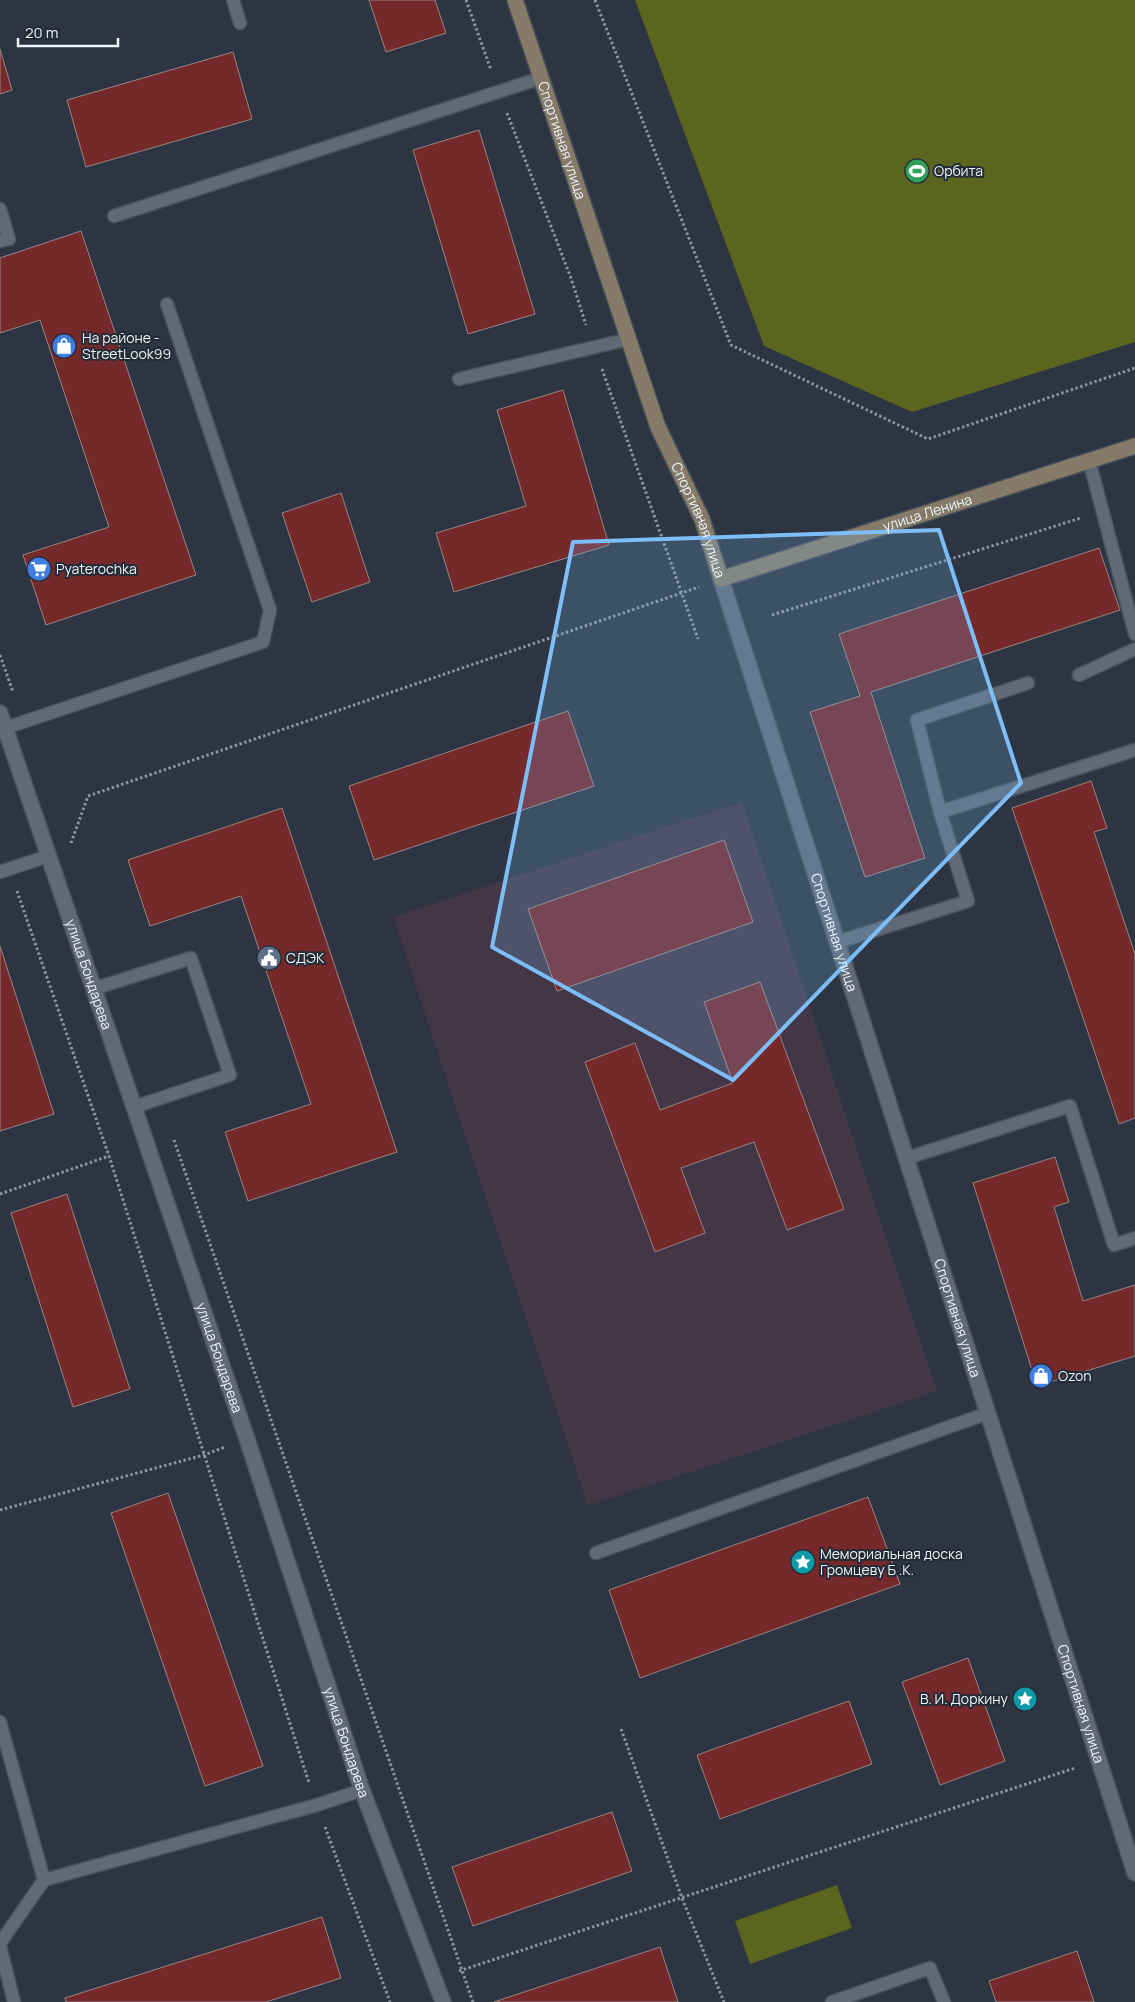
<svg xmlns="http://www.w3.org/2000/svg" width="1135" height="2002" font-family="Manrope,sans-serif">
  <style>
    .education { fill: #433747 }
    .green { fill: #5c651e }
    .building { fill: #75292b; stroke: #988584 }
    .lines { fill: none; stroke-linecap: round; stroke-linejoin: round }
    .lane-casing { stroke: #49515a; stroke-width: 15 }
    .street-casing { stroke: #49515a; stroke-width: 18 }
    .secondary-casing { stroke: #49515a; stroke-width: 18 }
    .path { stroke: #8c949d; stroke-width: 3; stroke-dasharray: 2.5 2.5; stroke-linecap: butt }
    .lane { stroke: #606a77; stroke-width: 12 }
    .street { stroke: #606a77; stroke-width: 15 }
    .secondary { stroke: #857b68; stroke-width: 15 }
    .marked { fill: #7dbef9; fill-opacity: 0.2; stroke: #7dbef9; stroke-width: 4; stroke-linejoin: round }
    .labels { text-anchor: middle; stroke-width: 4; stroke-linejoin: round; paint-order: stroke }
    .street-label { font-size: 14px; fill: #eef4fb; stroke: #232b36 }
    .poi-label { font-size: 14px; fill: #eef4fb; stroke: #232b36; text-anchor: start }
  </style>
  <rect width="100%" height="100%" fill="#2c3541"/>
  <!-- education -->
  <polygon class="education" points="742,802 937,1391 588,1506 393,917"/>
  <!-- green -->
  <g class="green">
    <polygon points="635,0 1135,0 1135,342 912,412 764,346"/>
    <polygon points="837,1885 852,1928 750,1964 735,1921"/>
  </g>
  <!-- building -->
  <g class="building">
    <polygon points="369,0 435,0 446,33 386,52"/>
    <polygon points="0,49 12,90 0,94"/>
    <polygon points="233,52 252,119 86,167 67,100"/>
    <polygon points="479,130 535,314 468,334 413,150"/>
    <polygon points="81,231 196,575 46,625 23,555 109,527 40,320 0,333 0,258"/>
    <polygon points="563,390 609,545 454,592 436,533 526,506 497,410"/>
    <polygon points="341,493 370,582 312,602 282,513"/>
    <polygon points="1099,548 1120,610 871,692 925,858 865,877 810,712 860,696 839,634"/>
    <polygon points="568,711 594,786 374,860 349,786"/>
    <polygon points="1091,781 1107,828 1094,832 1135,954 1135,1118 1119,1124 1012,808"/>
    <polygon points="282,808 397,1152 248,1201 225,1132 311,1104 241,896 150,926 128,860"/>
    <polygon points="724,840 753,922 557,991 528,909"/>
    <polygon points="0,946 54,1114 0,1131"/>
    <polygon points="760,982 844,1209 787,1230 754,1142 681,1168 705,1233 655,1252 585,1062 635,1043 660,1110 733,1083 704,1002"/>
    <polygon points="1055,1157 1069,1202 1054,1207 1083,1301 1135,1285 1135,1356 1037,1386 973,1183"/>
    <polygon points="67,1194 130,1389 73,1407 11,1213"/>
    <polygon points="168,1493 263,1766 205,1786 111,1513"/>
    <polygon points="868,1497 900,1584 640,1678 609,1590"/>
    <polygon points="968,1658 1005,1761 940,1785 902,1682"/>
    <polygon points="849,1701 872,1764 720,1819 697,1755"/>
    <polygon points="612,1812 632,1871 473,1926 452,1867"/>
    <polygon points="322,1917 341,1978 266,2002 66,2002 65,1998"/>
    <polygon points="660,1947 678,2002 494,2002"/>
    <polygon points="1077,1951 1094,2002 996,2002 989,1981"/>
  </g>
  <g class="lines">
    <defs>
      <g id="lane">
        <polyline points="233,0 240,23"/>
        <polyline points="0,209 9,239 0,241"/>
        <polyline points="114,216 541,78"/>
        <polyline points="459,379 629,339"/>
        <polyline points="1089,460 1135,634"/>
        <polyline points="1079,675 1135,649"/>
        <polyline points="5,728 263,642 270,610 167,304"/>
        <polyline points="940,812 917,720 1028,683"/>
        <polyline points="0,872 48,856"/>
        <polyline points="838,942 968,901 940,812 1135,750"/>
        <polyline points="93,989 191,958 230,1075 134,1107"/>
        <polyline points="907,1158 1070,1106 1114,1245 1135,1238"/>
        <polyline points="596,1553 988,1413"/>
        <polyline points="0,1722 44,1880"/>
        <polyline points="0,1943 44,1880 317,1805 362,1790"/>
        <polyline points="0,1946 14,2002"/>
        <polyline points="832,2002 930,1968 944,2002"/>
      </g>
      <g id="street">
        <path id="s1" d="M721,579l414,1294"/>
        <path id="s2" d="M0,713l247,726 115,351 81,212"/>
      </g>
      <g id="secondary">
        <path id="s3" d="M515,0l143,427 44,92 19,60 414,-133"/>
      </g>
    </defs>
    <!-- lane casing -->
    <use href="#lane" class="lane-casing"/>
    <!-- street casing -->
    <use href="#street" class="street-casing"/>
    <!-- secondary casing -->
    <use href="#secondary" class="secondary-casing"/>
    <!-- path -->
    <g class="path">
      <polyline points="466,0 491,70"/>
      <polyline points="595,0 731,345 928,439 1135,368"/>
      <polyline points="507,113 571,278 586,325"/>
      <polyline points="602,369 698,639"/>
      <polyline points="772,615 1081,518"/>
      <polyline points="0,655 13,692"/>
      <polyline points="71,843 88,796 699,587"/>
      <polyline points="17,891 109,1156 309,1783"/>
      <polyline points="174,1140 473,2002"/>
      <polyline points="0,1194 109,1156"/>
      <polyline points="0,1510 204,1455 225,1447"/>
      <polyline points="621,1729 682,1898 724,2002"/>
      <polyline points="325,1827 390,2002"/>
      <polyline points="459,1971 1075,1768"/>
    </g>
    <!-- lane -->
    <use href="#lane" class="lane"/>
    <!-- street -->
    <use href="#street" class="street"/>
    <!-- secondary -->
    <use href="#secondary" class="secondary"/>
  </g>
  <!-- marked area -->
  <path class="marked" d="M939,530l82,253 -288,297 -241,-133 81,-405z"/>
  <!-- icons -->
  <defs>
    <symbol id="stadium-disc" viewBox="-11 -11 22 22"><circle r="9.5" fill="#2e9e5b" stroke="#232b36"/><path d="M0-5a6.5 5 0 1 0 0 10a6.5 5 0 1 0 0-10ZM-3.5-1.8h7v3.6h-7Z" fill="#fff"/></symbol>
    <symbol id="shop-disc" viewBox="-11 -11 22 22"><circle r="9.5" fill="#3f7fe0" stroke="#232b36"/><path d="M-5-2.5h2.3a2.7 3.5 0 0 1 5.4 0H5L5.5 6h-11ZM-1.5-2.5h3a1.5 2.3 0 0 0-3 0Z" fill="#fff"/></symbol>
    <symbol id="supermarket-disc" viewBox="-11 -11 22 22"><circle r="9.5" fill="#3f7fe0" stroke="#232b36"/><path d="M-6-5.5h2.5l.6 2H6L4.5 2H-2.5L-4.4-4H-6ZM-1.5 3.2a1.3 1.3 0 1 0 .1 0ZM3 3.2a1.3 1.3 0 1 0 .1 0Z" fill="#fff"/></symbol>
    <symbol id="civic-disc" viewBox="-11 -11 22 22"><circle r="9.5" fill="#5c6f8a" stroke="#232b36"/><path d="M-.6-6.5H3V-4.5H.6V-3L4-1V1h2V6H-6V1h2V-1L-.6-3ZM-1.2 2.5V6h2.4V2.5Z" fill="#fff"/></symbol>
    <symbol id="sight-disc" viewBox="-11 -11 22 22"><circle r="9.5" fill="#0f9aa8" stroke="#232b36"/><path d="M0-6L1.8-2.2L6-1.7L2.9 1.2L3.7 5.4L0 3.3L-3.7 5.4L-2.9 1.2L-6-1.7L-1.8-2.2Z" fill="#fff"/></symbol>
  </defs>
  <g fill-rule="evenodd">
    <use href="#stadium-disc" x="903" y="157" width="28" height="28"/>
    <use href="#shop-disc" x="50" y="332" width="28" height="28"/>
    <use href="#supermarket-disc" x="25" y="555" width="28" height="28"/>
    <use href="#civic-disc" x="255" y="944" width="28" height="28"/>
    <use href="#shop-disc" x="1027" y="1362" width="28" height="28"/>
    <use href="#sight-disc" x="789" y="1548" width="28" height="28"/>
    <use href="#sight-disc" x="1011" y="1685" width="28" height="28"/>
  </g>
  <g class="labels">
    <!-- street labels -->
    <g class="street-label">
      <text dy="5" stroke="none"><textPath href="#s3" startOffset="148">Спортивная улица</textPath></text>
      <text dy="5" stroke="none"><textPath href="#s3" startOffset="832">улица Ленина</textPath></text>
      <text dy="5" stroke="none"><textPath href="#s3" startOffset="552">Спортивная улица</textPath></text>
      <text dy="5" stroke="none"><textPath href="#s1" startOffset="371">Спортивная улица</textPath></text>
      <text dy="5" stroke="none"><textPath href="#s2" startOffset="276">улица Бондарева</textPath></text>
      <text dy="5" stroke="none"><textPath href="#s1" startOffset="776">Спортивная улица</textPath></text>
      <text dy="5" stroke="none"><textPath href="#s2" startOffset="681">улица Бондарева</textPath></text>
      <text dy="5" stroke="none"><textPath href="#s1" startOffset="1181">Спортивная улица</textPath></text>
      <text dy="5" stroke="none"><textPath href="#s2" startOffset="1086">улица Бондарева</textPath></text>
    </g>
    <!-- poi labels -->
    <g class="poi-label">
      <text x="934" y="176">Орбита</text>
      <text x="82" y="343">На районе -<tspan x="82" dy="16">StreetLook99</tspan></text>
      <text x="56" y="574">Pyaterochka</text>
      <text x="286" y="963">СДЭК</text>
      <text x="1058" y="1381">Ozon</text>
      <text x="820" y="1559">Мемориальная доска<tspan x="820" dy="16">Громцеву Б .К.</tspan></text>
      <text x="1008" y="1704" text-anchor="end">В. И. Доркину</text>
    </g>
  </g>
  <!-- scale -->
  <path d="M18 38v8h100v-8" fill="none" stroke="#eef4fb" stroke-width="2.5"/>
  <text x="25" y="38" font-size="15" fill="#eef4fb" stroke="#232b36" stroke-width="4" paint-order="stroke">20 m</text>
</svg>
